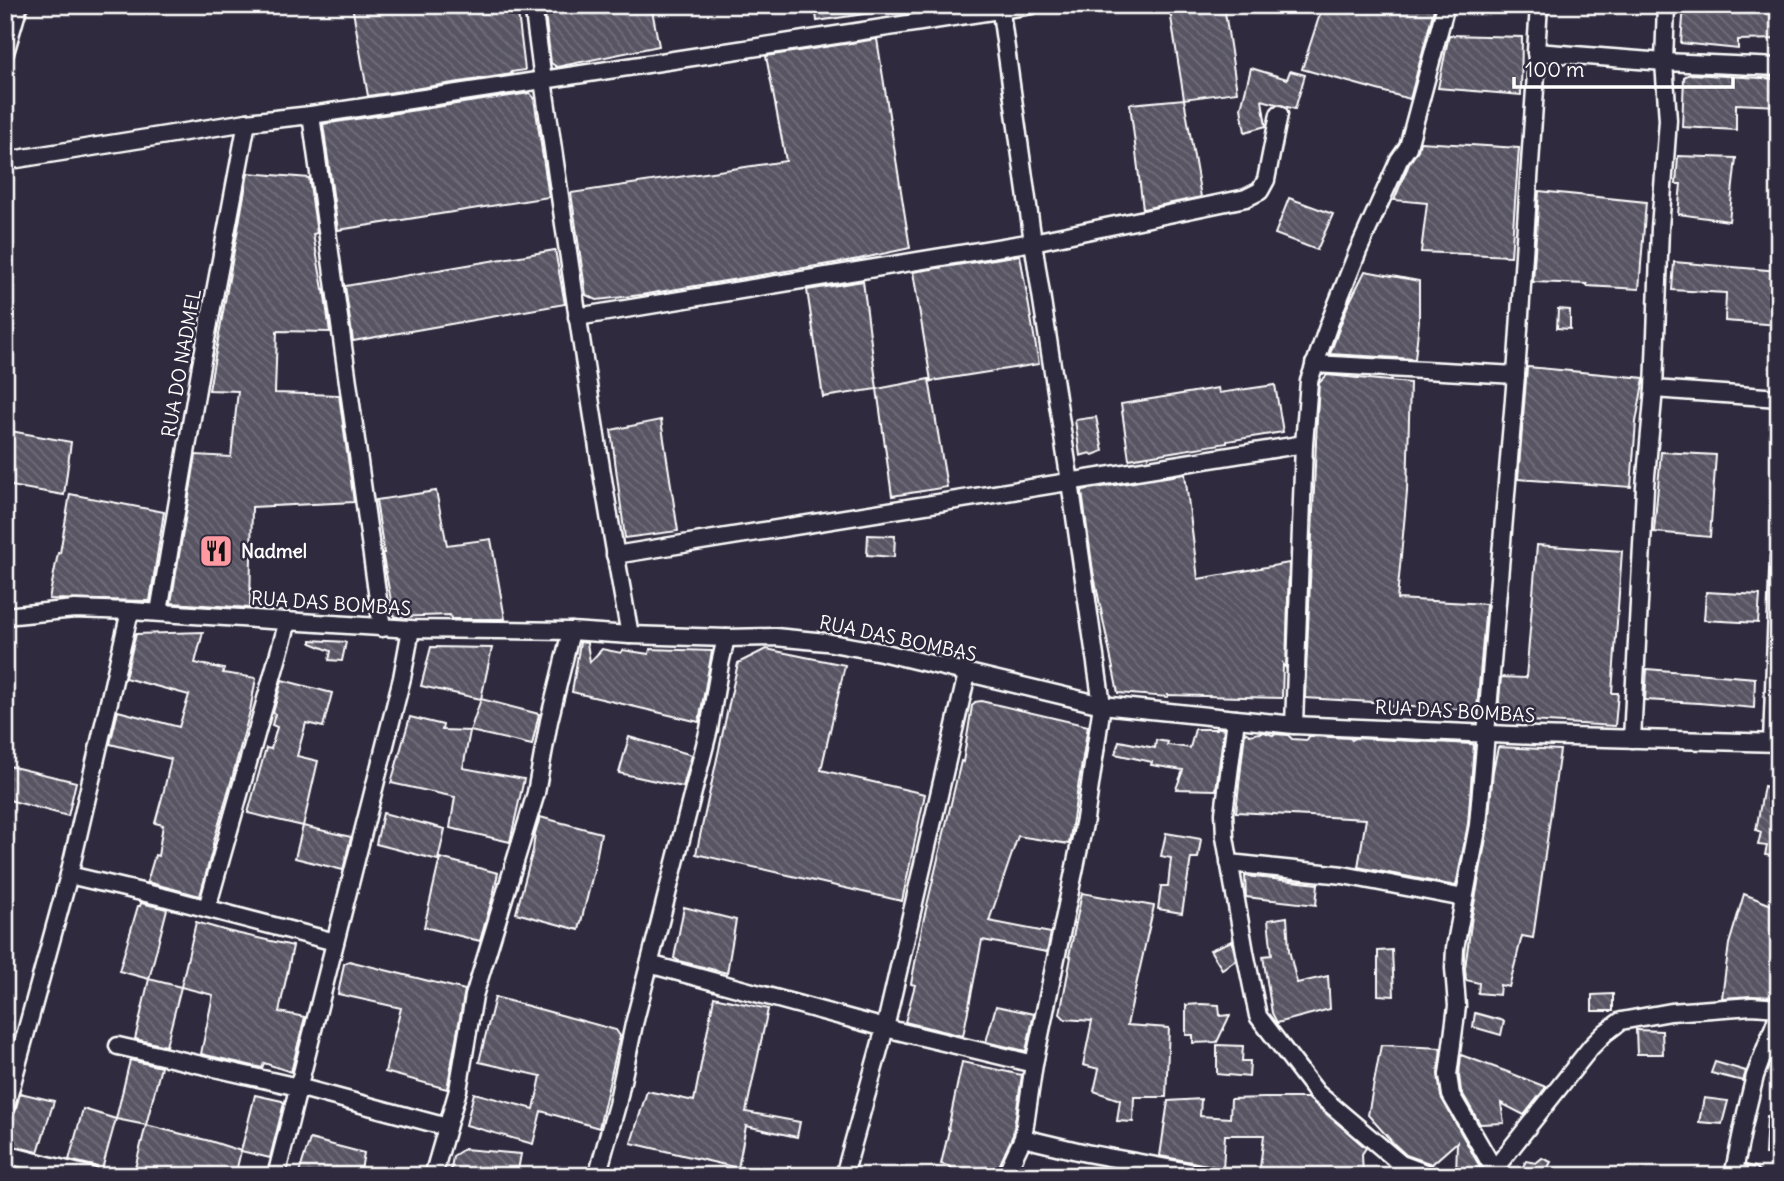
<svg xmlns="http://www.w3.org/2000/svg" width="1784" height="1181" font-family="Delius,sans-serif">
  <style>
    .building { fill: url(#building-back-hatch); stroke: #fff; stroke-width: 2 }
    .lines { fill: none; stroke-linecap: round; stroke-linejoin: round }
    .street-casing { stroke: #fff; stroke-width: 21 }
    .street { stroke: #2f2a3d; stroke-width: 16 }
    .labels { text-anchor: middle; stroke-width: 5; stroke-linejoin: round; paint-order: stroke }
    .street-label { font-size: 19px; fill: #fff; stroke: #2f2a3d }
    .poi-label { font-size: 19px; font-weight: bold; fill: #fff; stroke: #2f2a3d; text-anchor: start }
  </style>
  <defs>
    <pattern id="building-back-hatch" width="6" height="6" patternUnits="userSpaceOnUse" patternTransform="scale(1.75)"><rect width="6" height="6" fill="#595564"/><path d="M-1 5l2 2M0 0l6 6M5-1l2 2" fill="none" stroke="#726e7b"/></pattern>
  </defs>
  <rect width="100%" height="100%" fill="#2f2a3d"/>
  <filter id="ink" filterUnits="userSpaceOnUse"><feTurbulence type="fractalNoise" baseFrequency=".0143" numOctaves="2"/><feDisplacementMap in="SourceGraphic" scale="14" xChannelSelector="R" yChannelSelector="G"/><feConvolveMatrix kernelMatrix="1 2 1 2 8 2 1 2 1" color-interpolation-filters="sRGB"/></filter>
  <g filter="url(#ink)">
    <!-- building -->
    <g class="building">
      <polygon points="352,5 517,5 525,70 511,72 512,74 368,96"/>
      <polygon points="544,5 651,5 659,46 557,67 551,63"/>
      <polygon points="815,5 878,5 878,12 817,21"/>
      <polygon points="1169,5 1224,5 1237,92 1184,99"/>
      <polygon points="1323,5 1435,5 1410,99 1302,69"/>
      <polygon points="1684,5 1779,6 1779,39 1738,40 1738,49 1681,43"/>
      <polygon points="1449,35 1522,37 1521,95 1438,88"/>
      <polygon points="877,39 910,248 859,259 641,295 597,300 586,295 571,193 786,161 766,56"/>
      <polygon points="1251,68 1287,79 1290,71 1305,75 1295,109 1262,100 1266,126 1245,132 1241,108"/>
      <polygon points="1690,74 1779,79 1779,106 1736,104 1736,130 1682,127 1684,77"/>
      <polygon points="530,93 534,98 549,197 338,230 323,124"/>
      <polygon points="1184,99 1201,197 1143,209 1130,104"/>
      <polygon points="1420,142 1519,148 1511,256 1421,252 1427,203 1394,200 1409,164 1418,150"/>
      <polygon points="1678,156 1736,158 1729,221 1678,214 1681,184 1676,184"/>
      <polygon points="248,173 309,178 317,233 313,234 323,289 324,289 330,332 277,331 275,393 339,395 354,502 252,507 250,608 171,603 196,455 231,457 238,391 209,390"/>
      <polygon points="1539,191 1646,202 1639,289 1587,286 1587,284 1533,282"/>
      <polygon points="1289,198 1333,214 1317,250 1275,234"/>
      <polygon points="555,250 565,304 353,341 345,286"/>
      <polygon points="1020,255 1039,364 931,381 913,272"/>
      <polygon points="1674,262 1779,271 1779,325 1725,321 1726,293 1672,290"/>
      <polygon points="1365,271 1419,281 1419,321 1415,359 1330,354 1347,307"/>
      <polygon points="863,281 877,389 823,397 807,290"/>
      <polygon points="1558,309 1570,310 1570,329 1557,328"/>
      <polygon points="1528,367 1644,378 1636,422 1631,487 1518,479 1527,368"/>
      <polygon points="1327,375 1410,383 1407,492 1397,599 1486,604 1477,710 1389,706 1389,703 1305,698 1317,419 1319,383"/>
      <polygon points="929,379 947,487 892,496 877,389"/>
      <polygon points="1275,385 1283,432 1227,441 1227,443 1129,459 1121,404 1218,388 1219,393"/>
      <polygon points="1096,417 1103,451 1093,455 1090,453 1080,456 1075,420"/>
      <polygon points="661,420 678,531 625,538 611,430"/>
      <polygon points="5,430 71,442 64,495 5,485"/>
      <polygon points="1661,452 1716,455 1710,537 1654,532"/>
      <polygon points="1185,474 1198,579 1289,563 1286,668 1283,664 1282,698 1168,695 1168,697 1118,693 1093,571 1082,492 1083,490"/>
      <polygon points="436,491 447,545 491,539 505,619 451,619 450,615 394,617 383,557 382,553 384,553 376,500"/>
      <polygon points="70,494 164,512 150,601 49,599 58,553 60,553"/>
      <polygon points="868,535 895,536 894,557 867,555"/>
      <polygon points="1537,545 1622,551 1612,693 1618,693 1615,726 1510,720 1498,712 1501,677 1526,678"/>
      <polygon points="1706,592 1760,595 1758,623 1704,620"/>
      <polygon points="203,632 195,663 224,669 223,673 256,678 250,711 233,775 213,844 214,844 200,896 147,882 155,855 158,856 163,825 155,823 164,790 171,759 110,744 118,711 179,727 189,695 125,678 136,634"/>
      <polygon points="311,640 346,642 342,661 329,660 331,651 311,643"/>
      <polygon points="580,642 587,643 590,662 602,649 621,653 623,650 649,654 650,649 712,651 699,722 572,692"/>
      <polygon points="431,647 492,648 481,699 421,686"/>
      <polygon points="766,649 845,665 821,770 925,794 902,901 696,854 738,663"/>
      <polygon points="1647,669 1755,678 1754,708 1699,703 1645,700"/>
      <polygon points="282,680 332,693 323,727 306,723 297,756 318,761 303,826 248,813 266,748 271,749 277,727 272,725 275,714 273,713"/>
      <polygon points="481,699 539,714 532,745 470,731"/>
      <polygon points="981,701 1088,726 1069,844 1018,836 989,921 1051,933 1047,952 982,940 963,1036 905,1022 915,985 911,984 923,922 961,761 963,762 972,706 975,702"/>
      <polygon points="410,717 443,725 442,730 470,731 463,768 524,779 510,842 450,828 455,797 391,783"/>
      <polygon points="1216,727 1224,729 1216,790 1176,789 1183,770 1151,765 1152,762 1115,754 1119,741 1155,748 1156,740 1168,742 1167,745 1190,748 1195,729 1216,729"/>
      <polygon points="1245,732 1250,735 1264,732 1273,735 1274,734 1288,735 1292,739 1307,740 1309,736 1350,738 1352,740 1354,738 1472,744 1474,745 1468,824 1456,886 1358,867 1366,819 1236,812"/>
      <polygon points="629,737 692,755 683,787 619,773"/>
      <polygon points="1498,747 1560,750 1533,938 1522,936 1509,987 1500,985 1499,995 1478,993 1479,983 1466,980 1465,968 1472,916 1488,827 1493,771"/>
      <polygon points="1770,764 1779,764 1779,827 1777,838 1779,838 1779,857 1765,855 1767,846 1758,845 1761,832 1756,830 1764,786 1768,787"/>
      <polygon points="5,765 76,782 68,816 5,799"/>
      <polygon points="383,813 445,829 438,860 376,844"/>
      <polygon points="540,817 601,833 594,870 579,930 516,913 533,850 535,833"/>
      <polygon points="303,826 351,837 343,870 295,858"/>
      <polygon points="1166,833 1201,839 1198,858 1191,858 1182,913 1158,909 1161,886 1168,886 1171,858 1161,856"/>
      <polygon points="440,858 498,873 493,896 480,941 424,927"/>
      <polygon points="1245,876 1318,884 1316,905 1246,897"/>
      <polygon points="1082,893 1154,906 1127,1025 1169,1028 1166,1097 1134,1097 1133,1122 1117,1121 1120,1100 1094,1091 1099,1069 1083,1065 1092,1021 1065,1019 1060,1014 1071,957 1069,956 1073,937"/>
      <polygon points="1744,894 1779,908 1779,997 1751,996 1722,998 1729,944"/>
      <polygon points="141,903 167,909 149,979 119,971 138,906 140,906"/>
      <polygon points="684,907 736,920 727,973 679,961 674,958"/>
      <polygon points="1287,917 1289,950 1297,983 1328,976 1330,1009 1277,1023 1272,1013 1263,956 1272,955 1268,920"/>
      <polygon points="196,922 227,931 293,946 279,1012 305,1017 291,1072 264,1063 262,1068 201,1054 213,995 181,987"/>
      <polygon points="1232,941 1236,960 1222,969 1210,950"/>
      <polygon points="1392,950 1394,996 1378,995 1378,951"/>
      <polygon points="349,961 465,990 447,1089 385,1072 401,1008 338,994 344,964"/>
      <polygon points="149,979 181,987 166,1046 135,1039"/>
      <polygon points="1613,994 1613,1011 1592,1011 1592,995"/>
      <polygon points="495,997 616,1030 620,1036 599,1128 541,1111 533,1144 466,1125 474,1093 534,1109 541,1076 479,1062"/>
      <polygon points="714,997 768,1009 746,1112 800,1122 797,1137 746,1126 738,1168 631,1143 647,1091 694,1101"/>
      <polygon points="1201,1004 1219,1005 1220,1016 1230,1015 1217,1042 1193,1043 1193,1035 1186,1035 1186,1005"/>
      <polygon points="996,1006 1034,1014 1026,1051 986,1042"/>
      <polygon points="1475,1013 1504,1021 1501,1035 1473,1027"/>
      <polygon points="1636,1030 1662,1031 1663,1054 1637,1054"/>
      <polygon points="1217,1045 1243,1046 1242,1061 1250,1061 1249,1077 1217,1074"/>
      <polygon points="1381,1045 1441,1048 1438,1074 1441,1097 1479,1165 1480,1170 1479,1174 1456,1176 1457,1142 1432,1164 1406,1155 1394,1144 1368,1115"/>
      <polygon points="1461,1055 1505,1071 1546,1087 1524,1115 1501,1103 1504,1123 1480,1124 1461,1091 1459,1075"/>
      <polygon points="130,1060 161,1067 146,1125 116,1119"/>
      <polygon points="962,1062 1022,1075 1013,1135 995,1176 948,1176 951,1167 941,1164 949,1130 948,1129"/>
      <polygon points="1715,1062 1746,1071 1743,1081 1711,1073"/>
      <polygon points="20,1093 54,1101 38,1152 5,1144 12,1117 15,1112"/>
      <polygon points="255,1095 282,1101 284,1103 270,1158 241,1151"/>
      <polygon points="1264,1098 1308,1098 1366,1148 1362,1154 1363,1176 1259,1176 1264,1135 1225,1135 1223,1170 1213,1166 1160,1156 1168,1101 1201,1099 1200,1116 1230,1118 1231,1099"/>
      <polygon points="1704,1098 1728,1101 1722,1124 1699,1122"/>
      <polygon points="83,1109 116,1119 101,1173 94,1166 69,1160"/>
      <polygon points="1767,1116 1779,1117 1779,1147 1777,1147 1777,1154 1765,1154"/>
      <polygon points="146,1125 210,1141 241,1151 235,1176 133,1176"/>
      <polygon points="310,1139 364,1153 360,1176 310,1176 299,1173"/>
      <polygon points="464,1149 521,1154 517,1176 450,1176 453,1156"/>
      <polygon points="1542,1158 1551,1162 1543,1176 1527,1176 1520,1172 1526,1161 1536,1163"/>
    </g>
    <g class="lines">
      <defs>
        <g id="street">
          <polyline points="1000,5 1033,242 1070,482 1102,705 1085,819 1034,1064 1023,1138 1005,1176"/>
          <polyline points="1536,52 1664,62 1779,67"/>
          <polyline points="5,53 19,5"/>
          <polyline points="311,115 382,628"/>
          <polyline points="5,161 247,122 311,115 543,80 533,5"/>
          <polyline points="577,317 1033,242 1246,198 1260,191 1266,180 1279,114"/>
          <polyline points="1314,364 1516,375"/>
          <polyline points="1654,389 1779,398"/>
          <polyline points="615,555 1304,444"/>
          <polyline points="130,611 69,875 167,898 335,942"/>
          <polyline points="159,612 200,371 247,122"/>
          <polyline points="5,616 75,609 130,611 411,629 571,631 630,635 726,638 775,637 826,642 881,652 1102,705 1294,725 1536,736 1779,743"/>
          <path d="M630,635c-34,-184 -60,-370 -87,-555l489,-75"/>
          <polyline points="1236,719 1224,813 1225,837 1245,952 1258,1016 1317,1093 1401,1164 1433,1176"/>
          <polyline points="1294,725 1304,444 1309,381 1329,324 1358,251 1399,160 1408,147 1446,5"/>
          <polyline points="1632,739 1645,487 1654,389 1660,228 1668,120 1664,62 1666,5"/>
          <polyline points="1772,742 1779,557"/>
          <polyline points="1229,863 1343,875 1464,898"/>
          <polyline points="207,908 288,621"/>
          <polyline points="649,964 885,1028 1034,1064"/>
          <polyline points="118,1046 298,1087 447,1127"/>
          <polyline points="5,1109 69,875"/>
          <polyline points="1023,1138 1086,1153 1211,1176"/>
          <polyline points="5,1154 91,1176"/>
          <polyline points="1495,1171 1451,1095 1448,1075 1457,1006 1454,968 1455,948 1478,825 1486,734 1516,375 1537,59 1536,52 1539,5"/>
          <polyline points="1734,1172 1752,1176"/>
          <polyline points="276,1176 402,678 411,629"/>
          <polyline points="433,1176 458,1090 474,996 536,793 549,721 571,631"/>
          <polyline points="597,1176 617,1105 634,1024 709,729 720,664 726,638"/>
          <polyline points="844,1176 885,1028 967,674"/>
          <polyline points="1489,1176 1591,1047 1605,1033 1621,1021 1671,1012 1752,1006 1779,1008"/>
          <polyline points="1733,1176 1746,1113 1755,1076 1779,1013"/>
        </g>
      </defs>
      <!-- street casing -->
      <use href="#street" class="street-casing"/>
      <!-- street -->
      <use href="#street" class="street"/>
    </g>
  </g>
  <!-- icons -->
  <defs>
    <symbol id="restaurant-square" viewBox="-11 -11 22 22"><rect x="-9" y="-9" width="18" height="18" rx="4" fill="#ff9aa2" stroke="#2f2a3d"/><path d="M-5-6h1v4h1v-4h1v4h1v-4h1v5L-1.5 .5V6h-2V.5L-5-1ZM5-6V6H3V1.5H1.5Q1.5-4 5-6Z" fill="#111"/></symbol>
  </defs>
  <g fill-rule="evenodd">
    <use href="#restaurant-square" x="197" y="532" width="38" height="38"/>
  </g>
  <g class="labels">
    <!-- street labels -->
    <g class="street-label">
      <text transform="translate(181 363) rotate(-80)" y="7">RUA DO NADMEL</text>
      <text transform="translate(331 603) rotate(4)" y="7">RUA DAS BOMBAS</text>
      <text transform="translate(898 638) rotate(12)" y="7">RUA DAS BOMBAS</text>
      <text transform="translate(1455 711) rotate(3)" y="7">RUA DAS BOMBAS</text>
    </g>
    <!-- poi labels -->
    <g class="poi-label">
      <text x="241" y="558">Nadmel</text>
    </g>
  </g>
  <!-- margin -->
  <rect width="1784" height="1181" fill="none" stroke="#2f2a3d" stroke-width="28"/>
  <rect x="14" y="14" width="1756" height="1153" fill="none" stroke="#fff" stroke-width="2.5" filter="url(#ink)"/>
  <!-- scale -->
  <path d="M1514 77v10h219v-10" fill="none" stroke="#ffffff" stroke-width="3.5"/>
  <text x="1525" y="77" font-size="21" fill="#ffffff" stroke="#2f2a3d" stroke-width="5" paint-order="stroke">100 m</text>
</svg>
